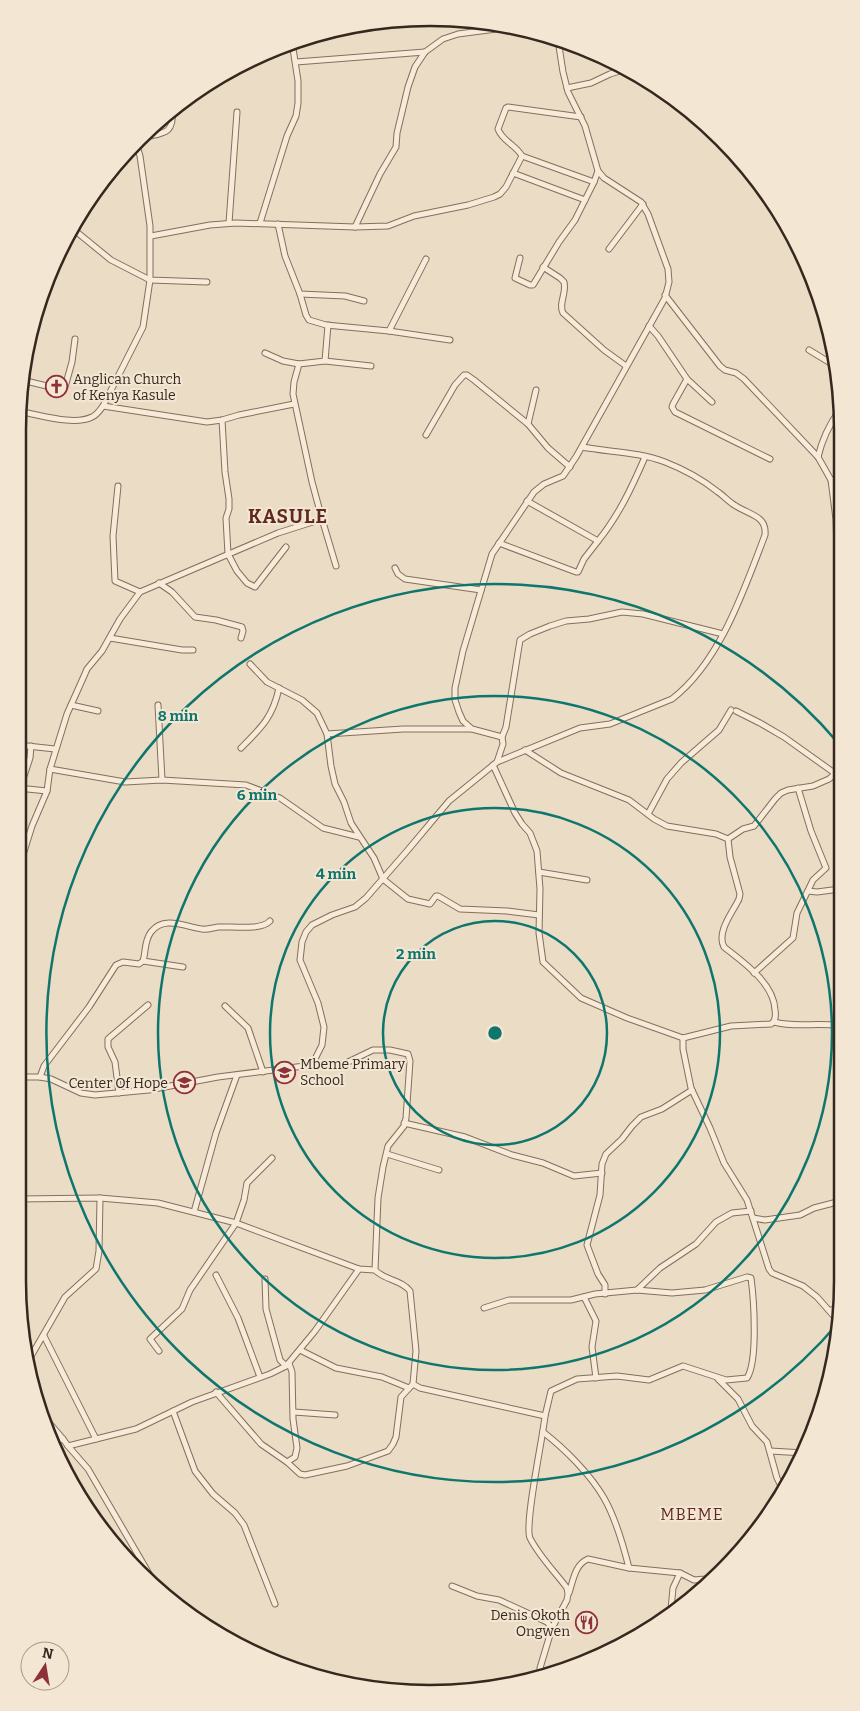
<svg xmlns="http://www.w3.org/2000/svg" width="860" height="1711" font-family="Bitter,serif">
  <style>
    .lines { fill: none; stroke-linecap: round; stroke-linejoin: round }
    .minor-casing { stroke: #856e5c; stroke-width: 7 }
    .minor { stroke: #f6ead8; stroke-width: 5 }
    .ring { fill: none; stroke: #0f766e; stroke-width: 2.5 }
    .labels { text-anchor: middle; stroke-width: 4; stroke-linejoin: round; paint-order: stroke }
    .poi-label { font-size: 14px; fill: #36281f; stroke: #f3e7d4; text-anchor: start }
    .quarter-label { font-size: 16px; letter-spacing: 1px; fill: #5f2922; stroke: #f3e7d4 }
    .district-label { font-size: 19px; font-weight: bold; letter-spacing: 1px; fill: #5f2922; stroke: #f3e7d4 }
    .rim { fill: none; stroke: #36281f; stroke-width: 2.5 }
    .centre { fill: #0f766e; stroke: #f3e7d4; stroke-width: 2.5 }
    .ring-label { font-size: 15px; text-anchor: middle; font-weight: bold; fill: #0f766e; stroke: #f3e7d4; stroke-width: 4; stroke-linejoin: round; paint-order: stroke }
  </style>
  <rect width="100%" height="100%" fill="#ebdcc5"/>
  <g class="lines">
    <defs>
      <g id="minor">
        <polyline points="296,62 425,52"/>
        <polyline points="567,88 591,83 610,74 626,69"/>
        <path d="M581,117l-73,-10 -2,1 -8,21c4,12 18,16 24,27l72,26 4,-11"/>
        <path d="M141,138c20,-5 34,-2 31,-28"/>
        <polyline points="513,173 585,200"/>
        <polyline points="91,197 73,229 111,260 150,280 207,282"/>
        <polyline points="229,223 237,112"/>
        <polyline points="260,223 287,136 296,116 298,103 298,81 292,42"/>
        <polyline points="278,224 285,256 300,294 306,315 309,320 326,325 389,331 450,340"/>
        <polyline points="355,227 380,174 396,147 397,133 408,87 415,67 425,52 443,39 458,34 511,27"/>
        <polyline points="151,236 210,225 236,223 355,227 388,226 414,216 468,205 494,197 500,194 506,187 522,156"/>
        <polyline points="609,249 643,204"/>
        <polyline points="520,258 515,278 530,285 533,285 559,242 575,220 594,182"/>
        <path d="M543,267l17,11 4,4c3,11 -6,22 -1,31l41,37 22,16"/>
        <polyline points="300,294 345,296 364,301"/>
        <polyline points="665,295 720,366 725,370 736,373 744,379 818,457 831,480 836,519 840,642"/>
        <polyline points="649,326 658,336 687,379 712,402"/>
        <polyline points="389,331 426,259"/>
        <polyline points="809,350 837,367"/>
        <polyline points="265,353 283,361 299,364"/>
        <polyline points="325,361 371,366"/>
        <polyline points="687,379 673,404 672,407 675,412 770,459"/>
        <polyline points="22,380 59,389 65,387 72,362 75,339"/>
        <polyline points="536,390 528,424 548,448 570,467"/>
        <polyline points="103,406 207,422 222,420 239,415 294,404"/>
        <path d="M22,412c19,3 52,14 70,5 5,-2 8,-7 11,-11l40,-79 7,-47v-54l-10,-70 -4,-13"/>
        <polyline points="222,420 225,472 229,499 229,509 226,518 228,554 237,571 247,583 255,587 286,547"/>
        <polyline points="426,435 455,385 464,375 467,375 474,380 528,424"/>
        <path d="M818,457c4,-17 11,-32 21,-46"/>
        <polyline points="831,480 839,479"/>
        <polyline points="118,486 113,536 115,581 140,592"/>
        <path d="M527,501l71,40c21,-26 34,-54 47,-84"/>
        <polyline points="322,519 336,566"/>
        <polyline points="499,543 576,572 578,572 584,559 598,541"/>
        <polyline points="395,568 398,574 405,579 481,590"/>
        <polyline points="159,583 172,592 195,617 216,620 242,627 243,631 241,638"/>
        <polyline points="110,638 182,650 193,650"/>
        <polyline points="250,664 267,682 302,700 317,713 327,734 331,766 335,784 344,802 351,823 374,858 383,879 408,899 430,904 436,896 438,896 460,909 507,911 539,915"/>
        <polyline points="71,705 98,711"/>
        <polyline points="158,705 162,780"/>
        <polyline points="736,711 760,723 784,737 840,777"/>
        <polyline points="327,734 403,729 471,729"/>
        <polyline points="502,737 472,729 463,721 459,712 455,700 455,688 463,651 492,554 534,492 544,484 563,476 576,457 665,298 669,282 668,269 648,214 641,202 604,178 598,171 585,126 568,92 563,72 558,40"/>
        <polyline points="18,745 55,749"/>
        <path d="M241,748c20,-20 32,-31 38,-60"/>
        <path d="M525,750l36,23 68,27 25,19 13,7 49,8 12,5 2,18 10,37 -1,5c-6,13 -23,33 -15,48 19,15 50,36 51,63 1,6 1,11 -4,14l-40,2 -48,12v11l8,39 19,40 14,35 23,37 22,69 3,4 31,13 14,11 22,25"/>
        <path d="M497,762l83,-34 30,-4 62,-25c48,-37 72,-109 93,-164 2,-19 -15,-20 -29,-29 -7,-4 -12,-10 -18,-14 -15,-12 -35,-23 -53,-30 -26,-10 -56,-10 -83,-15"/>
        <polyline points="493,765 515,813 522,824 530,833 537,851 540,889 539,933 543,962 581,998 627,1018 683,1038"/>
        <polyline points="50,769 125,782 162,780 246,785 280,798 323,828 359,837"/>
        <polyline points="18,788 47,791"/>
        <polyline points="20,788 30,758 31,746"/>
        <polyline points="648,814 667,779 681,763 719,730 731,710"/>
        <polyline points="728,839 743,829 754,826 775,799 781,793 788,790 813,786 829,779 835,774 840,764"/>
        <polyline points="22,858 32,826 47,791 50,769 67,714 84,676 87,669 102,651 120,619 140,592 278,533 322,519 312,482 293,394 294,382 299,364 325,361 328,325"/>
        <polyline points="539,872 587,880"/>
        <polyline points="808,891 817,892 840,889"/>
        <polyline points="143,961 183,967"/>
        <polyline points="754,973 793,938 797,913 813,880 826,868 811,831 798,788"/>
        <polyline points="225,1006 248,1028 263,1072"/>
        <path d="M774,1022c22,6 44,0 67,4"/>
        <polyline points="312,1065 322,1045 324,1027 318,1003 300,960 302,942 306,932 312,925 332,915 355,907 366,898 407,851 449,801 497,762 503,744 502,737 506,727 520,640 530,634 550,626 566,621 589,619 622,612 643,614 723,634"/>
        <path d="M18,1077h22l11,2 30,14 14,2 54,-5 69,-13 94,-12 32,-1 29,-14h17l18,4 2,7 -4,57 -2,8 -16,20 -5,21 -5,31 -3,72c9,10 27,10 35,21l6,60 -3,33 7,4 125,28c-2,21 -21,109 -15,122 9,18 25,34 37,50l1,6 -1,6 -15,28 -12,40 4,4"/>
        <path d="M40,1077l4,-11 45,-59 27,-42 7,-3 16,2 4,-3c3,-9 1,-20 8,-29 13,-17 35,-5 51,-3 5,1 10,-1 16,-2 12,-1 43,4 52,-6"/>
        <polyline points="119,1093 115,1062 108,1047 108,1039 148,1005"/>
        <polyline points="404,1123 465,1137 512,1155 543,1163 574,1176 602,1173"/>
        <polyline points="387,1154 439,1170"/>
        <polyline points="18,1199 100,1198 158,1203 236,1223 359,1269 375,1270"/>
        <polyline points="194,1212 216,1133 237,1075"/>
        <polyline points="753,1218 765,1220 800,1215 814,1208 841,1201"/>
        <polyline points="216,1275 238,1318 260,1377"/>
        <polyline points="265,1279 266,1309 280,1360 286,1366"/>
        <polyline points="637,1290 660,1268 696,1244 716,1222 732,1213 751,1211"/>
        <polyline points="605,1294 605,1285 598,1274 587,1245 600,1195 602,1164 606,1154 622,1139 632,1126 641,1117 662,1109 692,1090"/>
        <polyline points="584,1297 596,1321 592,1347 596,1378"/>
        <path d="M484,1308l25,-8h62l24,-6 42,-4 35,3 33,-3 42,-13 4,1c3,22 7,83 -4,100l-21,2 -43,-14 -34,14 -32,-4 -40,3 -26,12 -6,25"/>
        <polyline points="829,1310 841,1310"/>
        <polyline points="44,1336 96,1439"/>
        <polyline points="300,1350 336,1368 382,1377 409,1388"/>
        <polyline points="159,1351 150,1339 182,1309 190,1290 236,1223 244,1200 247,1183 272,1158"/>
        <polyline points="30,1358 65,1297 96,1269 99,1251 100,1198"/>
        <polyline points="718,1379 738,1399 752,1426 767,1442 777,1478 782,1488"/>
        <polyline points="216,1392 261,1444 287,1462 295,1457 297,1448 293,1419 292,1372 289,1363"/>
        <polyline points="39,1411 63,1439"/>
        <polyline points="173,1411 195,1471 213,1494 235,1513 244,1525 275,1604"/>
        <polyline points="294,1412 335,1415"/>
        <path d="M543,1432c22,17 47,42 61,66 12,21 19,46 25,70"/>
        <polyline points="54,1441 63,1439 68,1446 136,1429 192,1402 270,1374 286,1366 315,1331 359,1269"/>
        <polyline points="68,1446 88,1469 151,1577"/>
        <polyline points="770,1451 804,1453"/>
        <polyline points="287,1462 300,1474 305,1475 347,1466 388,1451 393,1444 396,1437 401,1397 413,1384"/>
        <polyline points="452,1586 477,1596 499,1600 547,1622 552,1628"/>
        <path d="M569,1593c4,-12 6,-29 19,-34l41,9 51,5 14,7 11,-1 12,-3"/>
        <polyline points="671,1609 673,1588 680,1573"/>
      </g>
    </defs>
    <!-- minor casing -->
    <use href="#minor" class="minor-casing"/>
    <!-- minor -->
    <use href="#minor" class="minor"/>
  </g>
  <!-- distance rings -->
  <g class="ring">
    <circle cx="495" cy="1033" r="112"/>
    <circle cx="495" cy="1033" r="225"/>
    <circle cx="495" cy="1033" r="337"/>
    <path d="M839 1322A449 449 0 1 1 839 744"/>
  </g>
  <!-- icons -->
  <defs>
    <symbol id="church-ring" viewBox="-11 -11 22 22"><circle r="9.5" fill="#f3e7d4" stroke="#8f313a" stroke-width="1.5"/><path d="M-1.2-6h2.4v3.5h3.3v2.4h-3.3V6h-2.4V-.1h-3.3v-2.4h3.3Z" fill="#8f313a"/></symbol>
    <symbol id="school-ring" viewBox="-11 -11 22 22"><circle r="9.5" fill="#f3e7d4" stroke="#8f313a" stroke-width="1.5"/><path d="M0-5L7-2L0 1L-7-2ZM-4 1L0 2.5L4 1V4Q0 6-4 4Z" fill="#8f313a"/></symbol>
    <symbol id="restaurant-ring" viewBox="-11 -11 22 22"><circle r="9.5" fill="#f3e7d4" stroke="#8f313a" stroke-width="1.5"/><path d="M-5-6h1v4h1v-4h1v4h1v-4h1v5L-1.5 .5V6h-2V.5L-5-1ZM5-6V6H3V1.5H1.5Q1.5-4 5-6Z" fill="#8f313a"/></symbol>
  </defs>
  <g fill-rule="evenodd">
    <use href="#church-ring" x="44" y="374" width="25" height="25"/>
    <use href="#school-ring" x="272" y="1060" width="25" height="25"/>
    <use href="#school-ring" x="172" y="1070" width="25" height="25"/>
    <use href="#restaurant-ring" x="574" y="1610" width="25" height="25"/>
  </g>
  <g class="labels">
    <!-- poi labels -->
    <g class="poi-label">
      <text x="73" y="384">Anglican Church<tspan x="73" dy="16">of Kenya Kasule</tspan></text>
      <text x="300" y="1069">Mbeme Primary<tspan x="300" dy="16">School</tspan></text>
      <text x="168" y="1088" text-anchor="end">Center Of Hope</text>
      <text x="570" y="1620" text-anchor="end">Denis Okoth<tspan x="570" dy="16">Ongwen</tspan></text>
    </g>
    <!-- quarter labels -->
    <g class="quarter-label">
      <text x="692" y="1520">MBEME</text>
    </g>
    <!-- district labels -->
    <g class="district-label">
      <text x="288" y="523">KASULE</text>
    </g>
  </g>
  <!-- crop -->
  <path d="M0 0H860V1711H0ZM430 26H430A404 404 0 0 1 834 430V1281A404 404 0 0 1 430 1685H430A404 404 0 0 1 26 1281V430A404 404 0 0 1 430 26Z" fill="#f3e7d4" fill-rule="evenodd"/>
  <path class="rim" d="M430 26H430A404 404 0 0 1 834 430V1281A404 404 0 0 1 430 1685H430A404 404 0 0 1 26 1281V430A404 404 0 0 1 430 26Z"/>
  <circle cx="495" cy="1033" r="8" class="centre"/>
  <g class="ring-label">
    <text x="178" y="721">8 min</text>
    <text x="257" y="800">6 min</text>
    <text x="336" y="879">4 min</text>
    <text x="416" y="959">2 min</text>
  </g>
  <!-- north arrow -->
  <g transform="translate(45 1666) rotate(12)"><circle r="24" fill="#f3e7d4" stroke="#a79b8c"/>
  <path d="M0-4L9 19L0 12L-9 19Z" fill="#8f313a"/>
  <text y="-8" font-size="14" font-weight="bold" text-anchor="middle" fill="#36281f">N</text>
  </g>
</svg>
